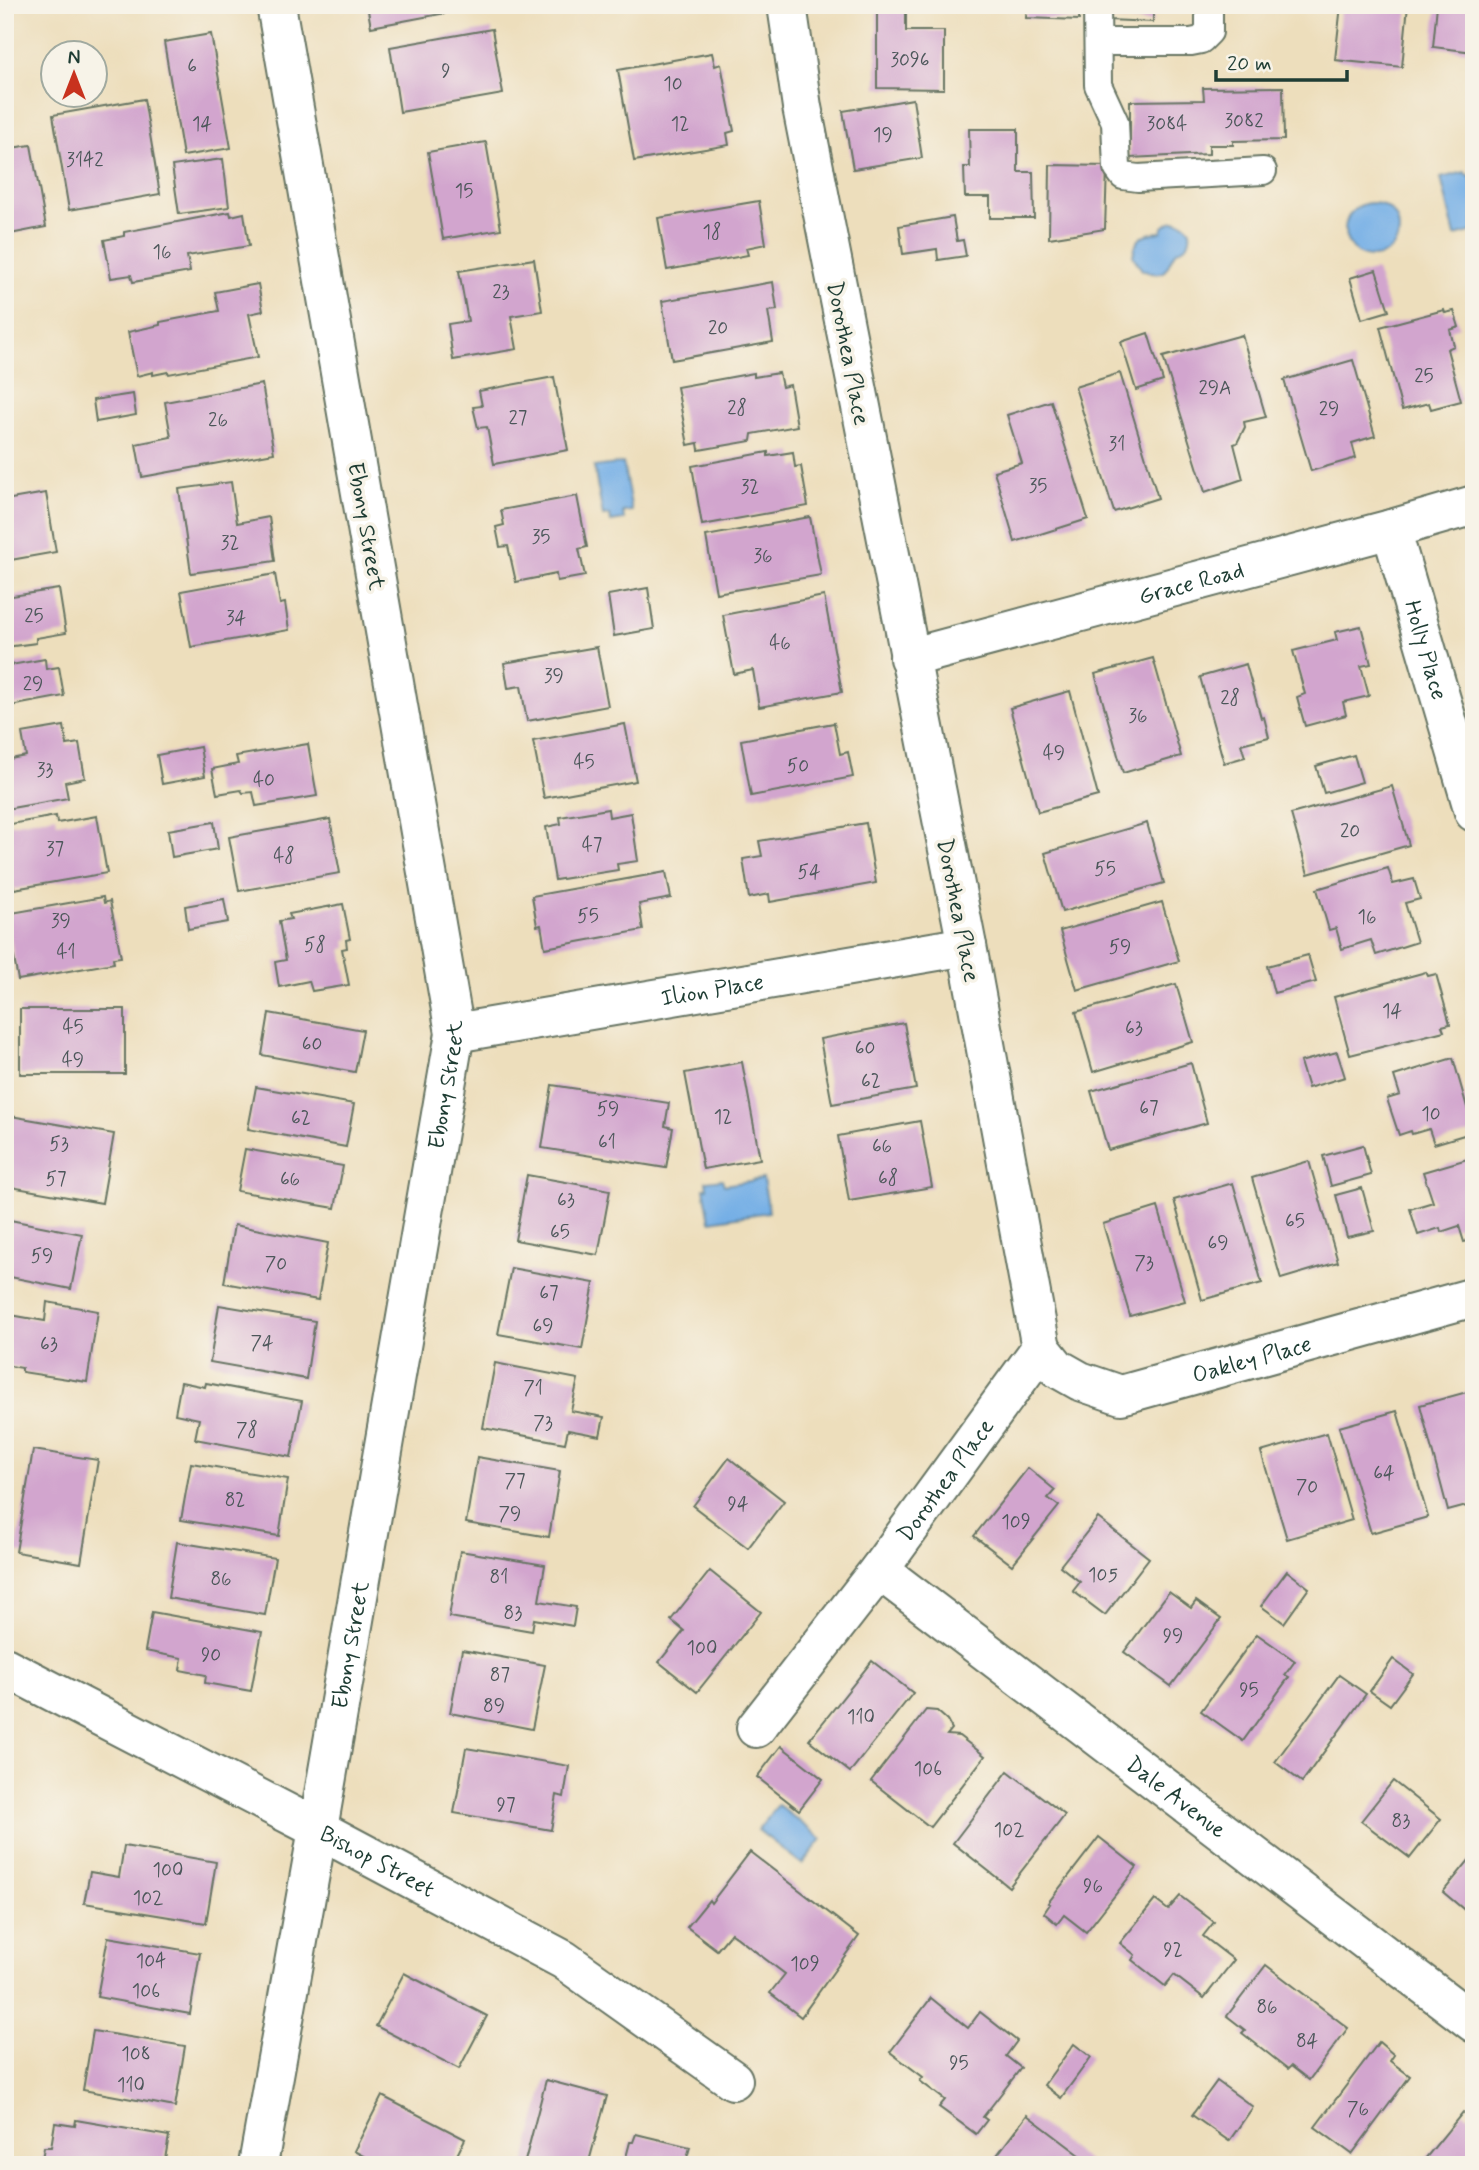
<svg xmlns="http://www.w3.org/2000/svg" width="1479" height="2170" font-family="Mynerve,sans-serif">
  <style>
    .water { fill: #75afe6; stroke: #4a768d; stroke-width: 2 }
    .building { fill: #d2a5ce }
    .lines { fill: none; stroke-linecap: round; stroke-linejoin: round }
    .service-casing { stroke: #677564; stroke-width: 30 }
    .minor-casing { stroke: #677564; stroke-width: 42 }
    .service { stroke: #fff; stroke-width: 26 }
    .minor { stroke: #fff; stroke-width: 38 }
    .labels { text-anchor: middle; stroke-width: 7; stroke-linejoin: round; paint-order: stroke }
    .number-label { font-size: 19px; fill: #4c575a }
    .street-label { font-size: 23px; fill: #1f3d34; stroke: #f7f3e8 }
  </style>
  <rect width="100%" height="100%" fill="#f7f3e8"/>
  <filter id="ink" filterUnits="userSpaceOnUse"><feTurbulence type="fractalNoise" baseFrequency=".0143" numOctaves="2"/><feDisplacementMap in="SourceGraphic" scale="14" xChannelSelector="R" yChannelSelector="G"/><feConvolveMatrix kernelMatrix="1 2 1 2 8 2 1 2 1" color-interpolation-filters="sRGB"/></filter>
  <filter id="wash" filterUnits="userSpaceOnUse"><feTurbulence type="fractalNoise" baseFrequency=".00686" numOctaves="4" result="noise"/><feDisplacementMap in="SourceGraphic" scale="28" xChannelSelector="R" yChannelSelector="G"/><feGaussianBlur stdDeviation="1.57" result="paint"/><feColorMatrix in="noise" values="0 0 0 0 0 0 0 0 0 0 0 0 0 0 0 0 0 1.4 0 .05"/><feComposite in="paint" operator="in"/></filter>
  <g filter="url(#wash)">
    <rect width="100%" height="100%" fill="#eddebc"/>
    <!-- water -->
    <g class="water">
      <polygon points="1465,172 1466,175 1470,175 1474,188 1474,231 1455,236 1441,178"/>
      <circle cx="1372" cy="230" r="27"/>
      <path d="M1173,221c15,0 21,10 15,23 -2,3 -6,4 -10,6 -13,10 -5,32 -36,20l-9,-14c2,-18 11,-23 28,-24l3,-6z"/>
      <polygon points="623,463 632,511 623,512 624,520 611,522 610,515 603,516 594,467"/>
      <polygon points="722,1179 724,1185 763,1179 769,1212 710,1221 704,1188 707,1188 706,1181"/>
      <polygon points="778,1805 822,1839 802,1864 758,1830"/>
    </g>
    <g id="blocks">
      <!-- building -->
      <g class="building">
        <polygon points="367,5 478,5 478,7 371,27"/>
        <polygon points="1027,5 1080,5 1079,20 1026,18"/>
        <polygon points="1109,5 1153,5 1153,22 1108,20"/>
        <polygon points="1341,5 1408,5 1402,67 1335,60"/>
        <polygon points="1437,5 1474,5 1474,52 1433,47"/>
        <polygon points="877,6 906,6 906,31 944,31 944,89 877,88"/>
        <polygon points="492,29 503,94 400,112 390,47"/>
        <polygon points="211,34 231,148 183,156 164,42"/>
        <polygon points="712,53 715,66 721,64 727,96 734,131 727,133 729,145 634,161 618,70"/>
        <polygon points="1283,87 1284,140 1233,141 1233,145 1209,145 1209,154 1130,158 1130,101 1204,100 1203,88"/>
        <polygon points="144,99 160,194 69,210 53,115"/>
        <polygon points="913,99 922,158 853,169 843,111"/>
        <polygon points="969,129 1018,129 1018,172 1033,172 1034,218 990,218 990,197 965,197 964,167 970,167"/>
        <polygon points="486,142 501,229 443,239 428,152"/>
        <polygon points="31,145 46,227 5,235 5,149"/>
        <polygon points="223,159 229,207 179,214 172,166"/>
        <polygon points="1050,165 1107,166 1105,229 1049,238"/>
        <polygon points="759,201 766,244 746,248 748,255 667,270 658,218"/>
        <polygon points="230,212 231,216 244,213 249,246 187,256 190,272 133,282 131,275 111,278 104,240 124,236 124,232"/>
        <polygon points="953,217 957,241 963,240 966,256 938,260 937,249 903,254 899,226"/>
        <polygon points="534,259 542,311 511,316 517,349 453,360 448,324 468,321 459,271"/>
        <polygon points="1376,270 1389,311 1362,319 1350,278"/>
        <polygon points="773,282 777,310 768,311 773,342 672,360 662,301"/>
        <polygon points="258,284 263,311 249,314 258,357 169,374 168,372 153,375 153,372 137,376 128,332 160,325 160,322 219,311 215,292"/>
        <polygon points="1444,310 1445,313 1454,311 1459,327 1450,330 1454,346 1447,349 1461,401 1431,409 1429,403 1402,410 1380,327"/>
        <polygon points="1148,333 1163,381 1136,390 1121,342"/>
        <polygon points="1242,335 1266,417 1244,422 1245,427 1237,443 1234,444 1243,479 1205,492 1163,357"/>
        <polygon points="1353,360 1375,436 1352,443 1356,458 1311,471 1284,380"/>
        <polygon points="754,373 754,377 779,373 782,387 790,385 797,426 752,434 751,441 699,450 698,443 688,445 677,387"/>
        <polygon points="1120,373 1158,498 1114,512 1075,387"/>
        <polygon points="554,377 568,450 494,464 487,427 478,428 473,407 482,406 479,391"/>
        <polygon points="262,384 274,453 142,477 136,444 171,437 165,402"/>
        <polygon points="133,394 136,415 96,422 93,400"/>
        <polygon points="1051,401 1088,519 1015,542 994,471 1022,463 1007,415"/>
        <polygon points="768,452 768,456 793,452 795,467 801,466 808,506 702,525 692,466"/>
        <polygon points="231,482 237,523 269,517 275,561 191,573 179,489"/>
        <polygon points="46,493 56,552 5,561 5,500"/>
        <polygon points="577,496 587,547 579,549 585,576 557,581 556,574 516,582 508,546 500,547 496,527 504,525 501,510"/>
        <polygon points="810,517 821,575 716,593 706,536"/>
        <polygon points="275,574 280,604 285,603 289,630 191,647 181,591"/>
        <polygon points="648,588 654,629 614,636 608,595"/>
        <polygon points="59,589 66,633 36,638 36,643 5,647 5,597"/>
        <polygon points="824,596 842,692 759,707 753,670 734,674 723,615"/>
        <polygon points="1361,626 1371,664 1361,666 1369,696 1343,702 1346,715 1305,726 1297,697 1305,694 1293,651 1337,640 1335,632"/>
        <polygon points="597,647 608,706 527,721 521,686 508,688 504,663"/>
        <polygon points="1153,658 1181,756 1123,773 1095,674"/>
        <polygon points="45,659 46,669 59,667 64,696 5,707 5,666"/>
        <polygon points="1246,664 1261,718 1264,717 1269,737 1241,744 1245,757 1224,763 1200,677"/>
        <polygon points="1070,691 1098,796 1038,812 1010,708"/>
        <polygon points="834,723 840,754 848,752 853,777 751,796 741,740"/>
        <polygon points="625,724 636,781 544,798 533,741"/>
        <polygon points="64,726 67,745 79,743 85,778 65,782 68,798 6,809 5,760 26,756 22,733"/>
        <polygon points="308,744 317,796 256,806 253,792 243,793 241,790 217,794 212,769 238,764 236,756"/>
        <polygon points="200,747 205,776 162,784 157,755"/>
        <polygon points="1354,755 1362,782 1324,793 1316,766"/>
        <polygon points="1392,786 1409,845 1308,874 1291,814"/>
        <polygon points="608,809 609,817 631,813 638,861 617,864 618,870 555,880 546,827 561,824 560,817"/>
        <polygon points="56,816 57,823 97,816 107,873 14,889 5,842 5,825"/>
        <polygon points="330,819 340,873 239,891 229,837"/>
        <polygon points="214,822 218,849 172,857 168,830"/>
        <polygon points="866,823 876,883 770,902 769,894 749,898 743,859 762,856 759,841"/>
        <polygon points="1147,823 1164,883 1062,912 1045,853"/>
        <polygon points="1388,868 1393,884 1414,879 1420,899 1405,903 1417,942 1376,955 1371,940 1342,949 1336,928 1329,930 1317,889"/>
        <polygon points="666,872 671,898 639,904 643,930 545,948 541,925 537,926 532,896"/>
        <polygon points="103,897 104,903 110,901 121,957 113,958 114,963 18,980 6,914"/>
        <polygon points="224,899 228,922 188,929 185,906"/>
        <polygon points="1162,902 1179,961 1077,990 1060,931"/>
        <polygon points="343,904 350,939 346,940 347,948 342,949 349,985 312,991 309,981 279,987 275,962 286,960 279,921 291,919 289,914"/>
        <polygon points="1308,955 1316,982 1274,993 1267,966"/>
        <polygon points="1426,972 1428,976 1436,974 1450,1024 1442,1026 1444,1031 1350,1055 1334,997"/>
        <polygon points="1176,984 1193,1042 1093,1072 1076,1012"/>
        <rect x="20" y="1009" width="105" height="65"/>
        <polygon points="269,1013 363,1030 355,1072 262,1055"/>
        <polygon points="904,1023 916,1089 832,1104 820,1039"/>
        <polygon points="1337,1052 1345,1077 1308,1088 1300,1062"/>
        <polygon points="1453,1058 1474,1132 1434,1144 1429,1129 1412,1134 1411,1131 1399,1135 1387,1099 1400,1095 1394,1076"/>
        <polygon points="742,1062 760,1159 703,1169 685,1073"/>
        <polygon points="1191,1063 1207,1123 1108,1150 1091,1091"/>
        <polygon points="552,1085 669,1103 665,1126 673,1128 666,1168 542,1148"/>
        <polygon points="256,1087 354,1104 346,1147 248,1129"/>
        <polygon points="5,1115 114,1134 102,1203 5,1186"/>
        <polygon points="920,1121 932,1187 849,1201 838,1136"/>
        <polygon points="1363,1145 1371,1175 1331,1186 1323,1156"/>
        <polygon points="245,1149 343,1166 335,1208 237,1191"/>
        <polygon points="1474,1157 1474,1239 1464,1242 1459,1226 1441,1232 1440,1228 1418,1235 1410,1209 1433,1202 1423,1172"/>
        <polygon points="1309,1161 1338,1262 1281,1279 1252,1178"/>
        <polygon points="527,1175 610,1190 598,1255 515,1240"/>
        <polygon points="1233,1183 1262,1283 1202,1300 1174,1200"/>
        <polygon points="1362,1188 1374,1231 1347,1237 1336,1195"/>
        <polygon points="1158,1207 1185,1301 1130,1316 1103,1224"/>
        <polygon points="5,1219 82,1234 71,1289 5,1276"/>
        <polygon points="234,1225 328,1243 318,1300 224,1283"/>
        <polygon points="511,1268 594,1283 582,1349 498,1334"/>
        <polygon points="47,1302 98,1311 87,1382 22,1372 22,1368 5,1365 5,1314 45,1321"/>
        <polygon points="219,1305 315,1321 306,1379 210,1362"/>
        <polygon points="495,1363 578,1379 571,1411 604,1417 600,1436 568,1430 565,1443 483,1428"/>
        <polygon points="181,1382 205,1387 206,1383 302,1401 291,1457 195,1439 199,1419 175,1414"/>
        <polygon points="1474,1390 1474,1504 1448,1511 1420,1405"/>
        <polygon points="1397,1411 1428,1517 1371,1533 1339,1427"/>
        <polygon points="1327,1433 1352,1520 1287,1539 1261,1452"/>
        <polygon points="33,1450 98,1460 81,1563 16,1552"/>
        <polygon points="477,1457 560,1471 549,1537 466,1523"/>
        <polygon points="729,1458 784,1501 748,1548 693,1506"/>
        <polygon points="191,1463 288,1479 279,1536 181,1520"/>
        <polygon points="1028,1468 1055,1490 1048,1498 1059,1506 1012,1565 974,1536"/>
        <polygon points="1098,1518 1149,1558 1105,1615 1073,1591 1080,1582 1060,1566"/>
        <polygon points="177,1542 275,1558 265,1615 168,1598"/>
        <polygon points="460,1551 545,1565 539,1601 576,1607 573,1626 534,1619 532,1631 449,1617"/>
        <polygon points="710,1571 761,1612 697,1692 659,1662 684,1631 671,1620"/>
        <polygon points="1287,1571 1309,1588 1284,1623 1261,1606"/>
        <polygon points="1169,1592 1191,1608 1196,1601 1221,1619 1171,1686 1124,1652"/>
        <polygon points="152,1612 262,1632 251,1691 205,1683 206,1675 180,1670 182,1658 145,1651"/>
        <polygon points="1257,1634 1295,1661 1285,1675 1289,1677 1243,1741 1201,1711"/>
        <polygon points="462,1650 545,1665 532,1729 450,1713"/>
        <polygon points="1393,1659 1413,1674 1390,1705 1370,1691"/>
        <polygon points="872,1661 913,1693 850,1772 809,1740"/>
        <polygon points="1339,1675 1366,1694 1302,1782 1275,1762"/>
        <polygon points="926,1710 937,1711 947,1720 952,1729 947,1735 959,1736 985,1756 930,1827 871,1781"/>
        <polygon points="781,1746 823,1779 799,1810 757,1777"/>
        <polygon points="466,1748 569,1766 564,1797 557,1795 551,1830 454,1813"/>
        <polygon points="1008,1771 1065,1815 1009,1887 953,1843"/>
        <polygon points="1393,1781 1441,1819 1410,1858 1361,1821"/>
        <polygon points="1099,1837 1137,1867 1086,1932 1064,1915 1057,1924 1044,1913 1050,1904 1048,1903"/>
        <polygon points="124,1846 216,1862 206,1923 84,1903 90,1872 119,1877"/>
        <polygon points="750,1852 859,1936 801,2017 770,1993 785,1974 731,1933 717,1950 687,1927 709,1900 711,1903"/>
        <polygon points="1474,1854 1474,1918 1443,1892"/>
        <polygon points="1180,1896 1214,1922 1203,1936 1234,1960 1204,1998 1174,1975 1165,1986 1132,1960 1135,1955 1120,1943 1155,1900 1168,1910"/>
        <polygon points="108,1937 200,1953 190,2014 97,1997"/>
        <polygon points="1266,1965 1348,2028 1309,2080 1291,2066 1288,2069 1242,2033 1245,2030 1227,2016"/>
        <polygon points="404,1973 487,2016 459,2069 376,2026"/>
        <polygon points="931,1998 968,2028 980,2012 1017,2041 1006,2056 1021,2068 983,2117 987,2120 976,2134 939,2107 945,2100 920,2081 923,2077 890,2052"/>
        <polygon points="93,2031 185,2046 175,2107 83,2090"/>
        <polygon points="1379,2042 1394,2055 1390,2061 1410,2076 1352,2154 1315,2127"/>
        <polygon points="1074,2044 1091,2057 1061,2098 1044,2085"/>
        <polygon points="546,2080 607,2096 588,2165 524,2165"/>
        <polygon points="1217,2081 1253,2107 1229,2141 1192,2115"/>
        <polygon points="382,2096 465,2139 452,2165 380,2165 354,2151"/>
        <polygon points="1463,2112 1474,2120 1474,2165 1420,2165"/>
        <polygon points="1027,2115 1093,2165 995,2165 992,2162"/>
        <polygon points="76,2120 169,2136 164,2165 41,2165 44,2147 51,2147 55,2123 75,2126"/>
        <polygon points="636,2134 690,2147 685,2165 624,2165 630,2142 633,2142"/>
      </g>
    </g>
  </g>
  <g filter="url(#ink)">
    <use href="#blocks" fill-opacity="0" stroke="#677564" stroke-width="2"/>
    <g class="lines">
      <defs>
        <g id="service">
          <polyline points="1097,5 1098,85 1115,122 1117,168 1123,176 1138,178 1263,171"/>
          <polyline points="1098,42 1191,42 1201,40 1209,32 1209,5"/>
        </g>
        <g id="minor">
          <path id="s1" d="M1391,529l83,283"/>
          <path id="s2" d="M909,658l482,-129 83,-24"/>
          <path id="s3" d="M455,1033l512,-87"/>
          <path id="s4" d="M1041,1348l16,20 23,13 41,14 353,-98"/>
          <path id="s5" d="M879,1570l595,453"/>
          <path id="s6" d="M5,1667l313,162 246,131 169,120"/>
          <path id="s7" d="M756,1728l123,-158 162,-222 -74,-402 -165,-839 -15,-102"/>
          <path id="s8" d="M258,2165l60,-336 137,-796 -179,-1028"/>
        </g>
      </defs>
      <!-- service casing -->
      <use href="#service" class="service-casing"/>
      <!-- minor casing -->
      <use href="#minor" class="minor-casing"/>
      <!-- service -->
      <use href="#service" class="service"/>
      <!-- minor -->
      <use href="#minor" class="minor"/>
    </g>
  </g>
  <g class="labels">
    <!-- number labels -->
    <g class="number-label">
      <text x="910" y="66">3096</text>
      <text x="192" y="72">6</text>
      <text x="446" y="77">9</text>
      <text x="673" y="90">10</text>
      <text x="1244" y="127">3082</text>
      <text x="202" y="130">14</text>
      <text x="680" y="130">12</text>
      <text x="1167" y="130">3084</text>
      <text x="883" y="141">19</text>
      <text x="85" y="166">3142</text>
      <text x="464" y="197">15</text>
      <text x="712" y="238">18</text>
      <text x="162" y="258">16</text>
      <text x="501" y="298">23</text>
      <text x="718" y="334">20</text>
      <text x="1424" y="382">25</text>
      <text x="1215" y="394">29A</text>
      <text x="737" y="414">28</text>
      <text x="1329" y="415">29</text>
      <text x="518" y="424">27</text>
      <text x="218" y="426">26</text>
      <text x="1117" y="450">31</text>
      <text x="1038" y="492">35</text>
      <text x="750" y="493">32</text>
      <text x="541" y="543">35</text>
      <text x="230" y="549">32</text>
      <text x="763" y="562">36</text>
      <text x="34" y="622">25</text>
      <text x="236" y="624">34</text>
      <text x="780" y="649">46</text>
      <text x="554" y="682">39</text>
      <text x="33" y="690">29</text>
      <text x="1230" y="704">28</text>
      <text x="1138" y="722">36</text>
      <text x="1054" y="759">49</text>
      <text x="584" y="768">45</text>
      <text x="798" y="772">50</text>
      <text x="45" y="776">33</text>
      <text x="264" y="786">40</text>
      <text x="1350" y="837">20</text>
      <text x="592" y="851">47</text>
      <text x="55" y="855">37</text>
      <text x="284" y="862">48</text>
      <text x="1105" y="875">55</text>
      <text x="809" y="878">54</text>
      <text x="588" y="922">55</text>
      <text x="1367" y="923">16</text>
      <text x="61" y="927">39</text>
      <text x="315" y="951">58</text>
      <text x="1120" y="953">59</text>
      <text x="66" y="958">41</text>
      <text x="1392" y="1017">14</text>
      <text x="73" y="1033">45</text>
      <text x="1134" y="1034">63</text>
      <text x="312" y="1050">60</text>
      <text x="865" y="1054">60</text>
      <text x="73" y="1066">49</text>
      <text x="871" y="1087">62</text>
      <text x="1149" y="1114">67</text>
      <text x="608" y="1115">59</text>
      <text x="1431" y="1120">10</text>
      <text x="723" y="1123">12</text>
      <text x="301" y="1124">62</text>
      <text x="607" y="1148">61</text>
      <text x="59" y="1150">53</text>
      <text x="882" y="1152">66</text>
      <text x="888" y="1184">68</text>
      <text x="56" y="1185">57</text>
      <text x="290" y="1185">66</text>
      <text x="566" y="1206">63</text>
      <text x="1295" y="1227">65</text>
      <text x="560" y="1238">65</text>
      <text x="1218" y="1249">69</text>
      <text x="42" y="1262">59</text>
      <text x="1144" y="1269">73</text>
      <text x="276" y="1270">70</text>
      <text x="549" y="1299">67</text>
      <text x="543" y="1332">69</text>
      <text x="262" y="1349">74</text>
      <text x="49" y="1350">63</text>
      <text x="533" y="1394">71</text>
      <text x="543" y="1429">73</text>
      <text x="247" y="1436">78</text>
      <text x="1384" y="1479">64</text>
      <text x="515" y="1487">77</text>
      <text x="1307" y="1493">70</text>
      <text x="235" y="1506">82</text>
      <text x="738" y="1510">94</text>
      <text x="510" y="1520">79</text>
      <text x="1016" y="1528">109</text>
      <text x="1103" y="1581">105</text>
      <text x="499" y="1583">81</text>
      <text x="221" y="1585">86</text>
      <text x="513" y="1619">83</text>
      <text x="1173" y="1642">99</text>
      <text x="702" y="1654">100</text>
      <text x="211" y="1661">90</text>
      <text x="500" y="1681">87</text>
      <text x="1249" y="1696">95</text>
      <text x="494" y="1712">89</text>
      <text x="861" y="1723">110</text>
      <text x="928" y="1775">106</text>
      <text x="506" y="1811">97</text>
      <text x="1401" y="1827">83</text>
      <text x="1009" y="1836">102</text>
      <text x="168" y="1876">100</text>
      <text x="1093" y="1892">96</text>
      <text x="148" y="1904">102</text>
      <text x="1173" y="1956">92</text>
      <text x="151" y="1967">104</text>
      <text x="805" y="1970">109</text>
      <text x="146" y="1997">106</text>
      <text x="1267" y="2013">86</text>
      <text x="1307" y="2047">84</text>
      <text x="136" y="2060">108</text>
      <text x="959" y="2069">95</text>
      <text x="131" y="2091">110</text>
      <text x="1358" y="2115">76</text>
    </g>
    <!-- street labels -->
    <g class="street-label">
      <text transform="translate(849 353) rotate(79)" y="8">Dorothea Place</text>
      <text transform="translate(367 526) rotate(80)" y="8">Ebony Street</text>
      <text dy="8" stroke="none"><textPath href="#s2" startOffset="292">Grace Road</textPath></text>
      <text dy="8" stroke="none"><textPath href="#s1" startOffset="126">Holly Place</textPath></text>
      <text transform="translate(959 910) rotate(79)" y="8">Dorothea Place</text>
      <text dy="8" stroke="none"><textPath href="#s3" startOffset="261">Ilion Place</textPath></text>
      <text dy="8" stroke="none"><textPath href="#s8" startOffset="1096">Ebony Street</textPath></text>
      <text dy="8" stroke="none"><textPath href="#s4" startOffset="231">Oakley Place</textPath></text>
      <text dy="8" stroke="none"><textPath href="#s7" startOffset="312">Dorothea Place</textPath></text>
      <text dy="8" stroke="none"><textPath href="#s8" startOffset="528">Ebony Street</textPath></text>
      <text dy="8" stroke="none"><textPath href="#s5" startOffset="374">Dale Avenue</textPath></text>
      <text dy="8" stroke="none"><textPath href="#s6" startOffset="420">Bishop Street</textPath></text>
    </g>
  </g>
  <!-- margin -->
  <rect width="1479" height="2170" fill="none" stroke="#f7f3e8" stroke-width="28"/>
  <!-- north arrow -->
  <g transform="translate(74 74)"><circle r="33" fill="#f7f3e8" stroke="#a1aaa0" stroke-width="2"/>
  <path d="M0-5L12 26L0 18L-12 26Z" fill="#c8321e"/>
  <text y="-10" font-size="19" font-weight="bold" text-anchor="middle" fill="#1f3d34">N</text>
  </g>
  <!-- scale -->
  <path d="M1216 70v10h131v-10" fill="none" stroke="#1f3d34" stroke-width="3.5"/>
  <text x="1227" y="70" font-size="21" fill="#1f3d34" stroke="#f7f3e8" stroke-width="5" paint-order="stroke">20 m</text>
</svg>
